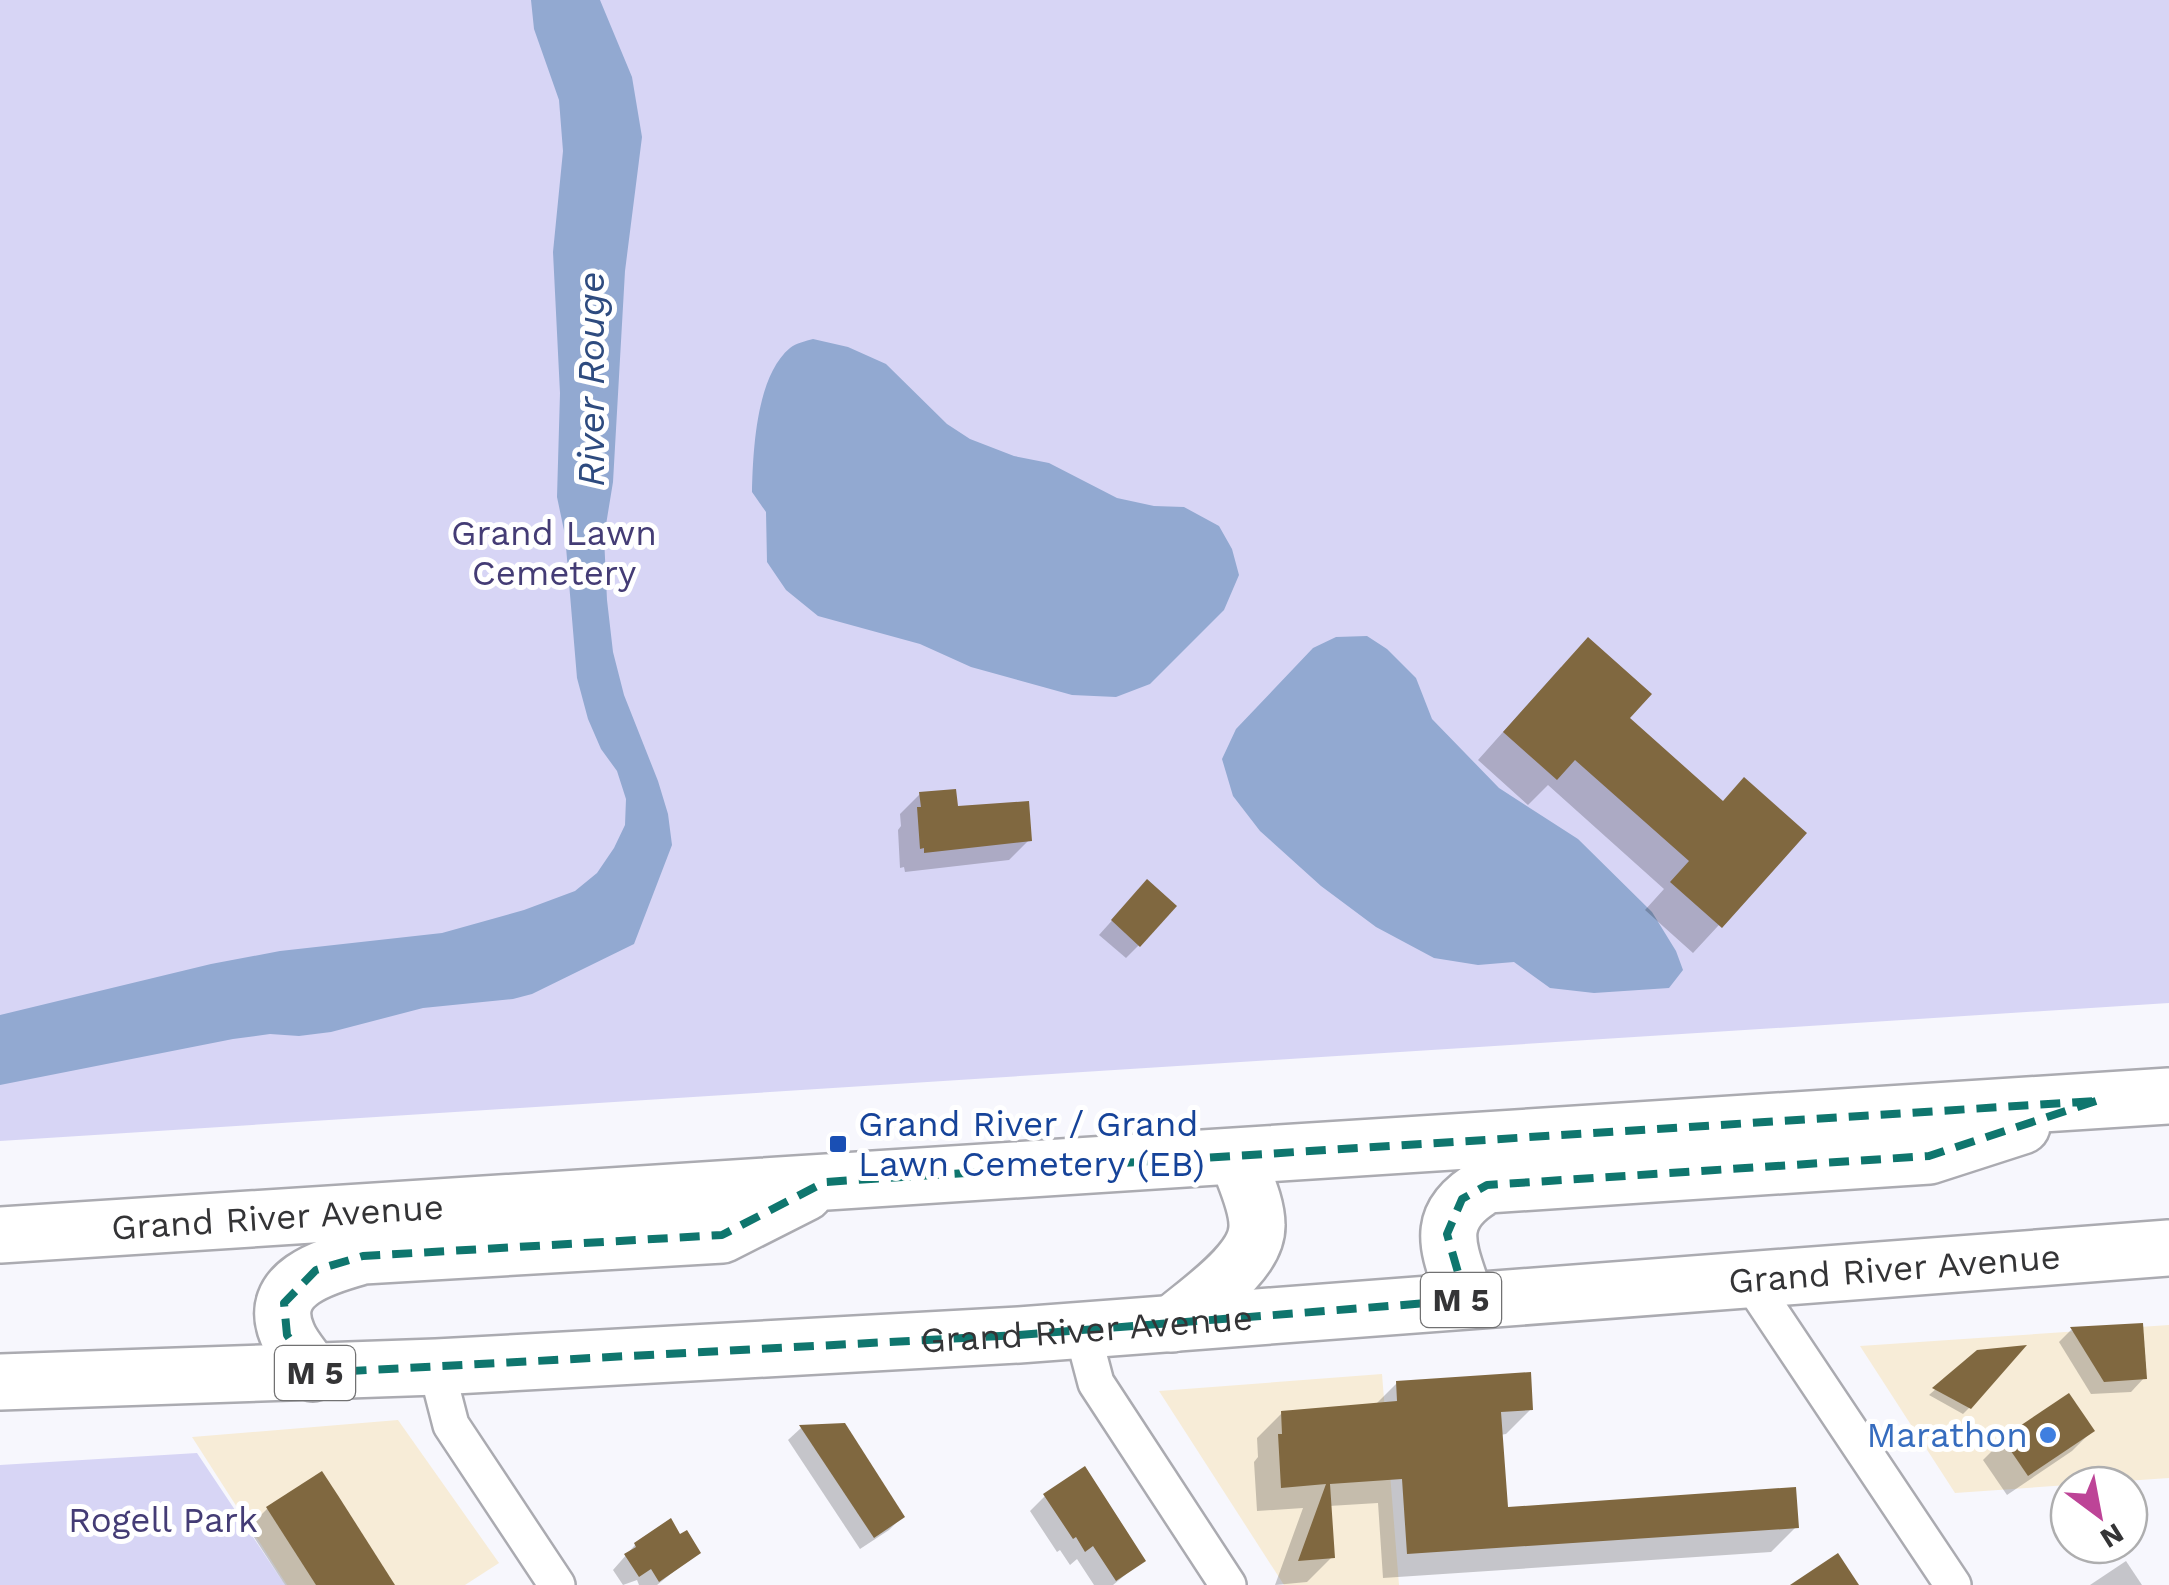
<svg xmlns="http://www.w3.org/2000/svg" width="2169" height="1585" font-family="'Work Sans',sans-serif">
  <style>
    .commercial { fill: #f7ecd7 }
    .green { fill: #d7d5f5 }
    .water { fill: #92a9d1 }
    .shadow { fill: #0003 }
    .building { fill: #806840 }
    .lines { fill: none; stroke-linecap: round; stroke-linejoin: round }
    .minor-casing { stroke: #ababb1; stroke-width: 40 }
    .primary-casing { stroke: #ababb1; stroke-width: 60 }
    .minor { stroke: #fff; stroke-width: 35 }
    .primary { stroke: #fff; stroke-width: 55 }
    .marked { fill: none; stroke: #0f766e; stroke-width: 8; stroke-dasharray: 20 12; stroke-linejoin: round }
    .transit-dot { fill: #1a4fb4; stroke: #fff; stroke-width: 4 }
    .shop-dot { fill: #3f7fe0; stroke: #fff; stroke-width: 4 }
    .labels { text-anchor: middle; stroke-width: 10; stroke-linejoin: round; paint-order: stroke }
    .shield { fill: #fff; stroke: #717172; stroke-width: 2.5 }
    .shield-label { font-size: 32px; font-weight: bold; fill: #343436 }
    .park-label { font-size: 35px; fill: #443c75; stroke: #fff }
    .transit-label { font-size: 35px; fill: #164399; stroke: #fff; text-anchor: start }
    .street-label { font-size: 35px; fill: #343436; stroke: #fff }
    .shop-label { font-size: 35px; fill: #366cbe; stroke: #fff; text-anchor: end }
    .water-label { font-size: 38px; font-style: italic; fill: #2e4b7f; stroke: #fff }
  </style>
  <rect width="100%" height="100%" fill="#f7f7fd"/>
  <!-- commercial -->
  <g class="commercial">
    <polygon points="2169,1325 2169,1478 1955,1493 1860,1346"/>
    <polygon points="1382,1374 1399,1585 1284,1585 1159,1391"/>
    <polygon points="398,1420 499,1563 465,1585 287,1585 192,1437"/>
  </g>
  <!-- green -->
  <g class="green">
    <polygon points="0,0 2169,0 2169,1003 0,1141"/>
    <polygon points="197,1453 285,1585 0,1585 0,1465"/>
  </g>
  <!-- water -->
  <g class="water">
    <polygon points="531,0 600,0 632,77 642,137 625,271 613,482 604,537 607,600 613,652 624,695 658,781 668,814 672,845 634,944 532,994 513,999 423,1008 331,1032 299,1036 270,1034 233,1039 0,1085 0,1015 211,964 280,951 442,933 524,910 575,891 597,873 614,848 625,825 626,799 617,771 601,749 588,719 577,678 565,535 557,497 560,393 553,252 563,151 559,100 534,29"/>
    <path d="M813,339l35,8 38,17 61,60 23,15 44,17 35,7 68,35 37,8 30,1 35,19 13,23 7,26 -15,35 -74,74 -34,13 -44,-2 -101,-28 -51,-23 -102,-28 -32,-26 -19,-28 -1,-50 -14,-20c1,-41 4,-116 38,-144 6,-5 16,-7 23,-9z"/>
    <polygon points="1367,636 1387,649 1416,678 1432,719 1499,788 1578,839 1652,912 1676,951 1683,970 1669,988 1594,993 1550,988 1514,962 1478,965 1434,958 1376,927 1321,886 1260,831 1233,796 1222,759 1236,729 1313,648 1336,637"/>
  </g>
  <!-- shadow -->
  <g class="shadow">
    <polygon points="1561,667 1627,718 1722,803 1804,833 1693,953 1645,910 1664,889 1548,785 1528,805 1478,760"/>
    <polygon points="920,794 956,809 1029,840 1009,860 905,872 904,867 900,868 898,830 901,826 900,814"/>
    <polygon points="1134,896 1139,945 1126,958 1099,935"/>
    <polygon points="2141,1325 2144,1378 2131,1392 2091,1394 2059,1342 2071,1330"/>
    <polygon points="1978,1352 1969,1408 1963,1414 1929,1395"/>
    <polygon points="1397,1383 1531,1409 1506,1434 1500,1435 1506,1510 1796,1527 1771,1552 1383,1578 1378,1503 1329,1506 1332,1557 1307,1582 1275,1585 1303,1508 1257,1511 1254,1462 1258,1457 1257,1438 1282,1413 1375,1405"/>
    <polygon points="2068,1396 2092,1431 2072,1451 2007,1495 1983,1460 2003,1440"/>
    <polygon points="843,1425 902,1517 889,1530 860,1549 788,1440 801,1428"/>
    <polygon points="321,1475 392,1585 285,1585 248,1528 267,1509"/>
    <polygon points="1045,1496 1143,1560 1113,1585 1094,1585 1077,1559 1070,1565 1060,1550 1057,1552 1030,1511"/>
    <polygon points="680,1537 698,1552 657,1585 639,1585 637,1580 623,1585 613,1570 635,1545"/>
    <polygon points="2126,1561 2142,1585 2090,1585"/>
  </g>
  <!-- building -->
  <g class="building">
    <polygon points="1588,637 1652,694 1630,718 1723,801 1744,777 1807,833 1722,928 1670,882 1689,861 1575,760 1557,780 1503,732"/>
    <polygon points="956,789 958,806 1029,801 1032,841 924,853 924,848 920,849 917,807 921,807 919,792"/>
    <polygon points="1147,879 1177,906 1140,947 1111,920"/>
    <polygon points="2143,1323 2147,1379 2104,1382 2070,1327"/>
    <polygon points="2027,1345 1971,1409 1932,1388 1977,1350"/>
    <polygon points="1531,1372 1533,1410 1501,1412 1508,1507 1796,1487 1799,1528 1407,1554 1402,1479 1330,1484 1335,1558 1298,1561 1326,1484 1281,1488 1278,1434 1282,1434 1281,1411 1397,1401 1396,1381"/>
    <polygon points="2069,1393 2095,1431 2028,1476 2002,1438"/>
    <polygon points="845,1423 905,1517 874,1538 799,1425"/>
    <polygon points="1085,1466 1146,1561 1116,1581 1093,1546 1085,1552 1076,1537 1073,1539 1043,1494"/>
    <polygon points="322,1471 339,1497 395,1585 316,1585 266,1507"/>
    <polygon points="671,1518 680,1534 687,1530 701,1553 659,1582 651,1569 639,1577 624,1554 636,1547 634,1543"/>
    <polygon points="1838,1553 1859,1585 1790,1585"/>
  </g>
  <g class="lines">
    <defs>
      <g id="minor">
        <polyline points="1750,1281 1953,1585"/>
        <polyline points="1082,1330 1096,1383 1228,1585"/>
        <polyline points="436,1367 451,1425 557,1585"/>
      </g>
      <g id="primary">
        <path id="s1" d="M0,1235l2169,-139"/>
        <path d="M1466,1300c-17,-51 -36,-83 21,-115l442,-29 93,-30"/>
        <path d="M1172,1324c26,-23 86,-61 85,-99 0,-22 -13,-47 -20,-68"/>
        <path d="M313,1373c-8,-13 -21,-26 -26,-40 -21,-51 40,-67 76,-77l359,-21 83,-42"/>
        <path id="s2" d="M0,1382l436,-15 583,-32 1150,-87"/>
      </g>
    </defs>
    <!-- minor casing -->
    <use href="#minor" class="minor-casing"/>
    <!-- primary casing -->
    <use href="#primary" class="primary-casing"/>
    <!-- minor -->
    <use href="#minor" class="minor"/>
    <!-- primary -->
    <use href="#primary" class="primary"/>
  </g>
  <!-- marked area -->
  <path class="marked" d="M2096,1101l-167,55 -442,29 -25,14 -15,35 19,66 -447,35 -706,38 -26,-38 -3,-32 32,-33 47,-14 359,-21 103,-53z"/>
  <!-- markers -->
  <rect class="transit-dot" x="828" y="1134" width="20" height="20" rx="5"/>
  <circle class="shop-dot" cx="2048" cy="1435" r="10"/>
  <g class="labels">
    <!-- shield labels -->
    <g class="shield">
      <rect x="1421" y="1273" width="80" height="54" rx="8"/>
      <rect x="275" y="1346" width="80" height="54" rx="8"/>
    </g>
    <g class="shield-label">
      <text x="1461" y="1311">M 5</text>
      <text x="315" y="1384">M 5</text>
    </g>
    <!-- park labels -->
    <g class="park-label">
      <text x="554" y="545">Grand Lawn<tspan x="554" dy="40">Cemetery</tspan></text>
      <text x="163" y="1532">Rogell Park</text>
    </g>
    <!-- transit labels -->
    <g class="transit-label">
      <text x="858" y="1136">Grand River / Grand<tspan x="858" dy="40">Lawn Cemetery (EB)</tspan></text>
    </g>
    <!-- street labels -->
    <g class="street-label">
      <text dy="12" stroke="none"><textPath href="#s1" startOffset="278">Grand River Avenue</textPath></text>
      <text dy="12" stroke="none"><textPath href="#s2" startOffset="1898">Grand River Avenue</textPath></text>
      <text dy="12" stroke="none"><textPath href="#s2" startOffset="1088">Grand River Avenue</textPath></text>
    </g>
    <!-- shop labels -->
    <g class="shop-label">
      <text x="2028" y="1447">Marathon</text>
    </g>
    <!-- water labels -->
    <g class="water-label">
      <text transform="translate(591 379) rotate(-90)" y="13">River Rouge</text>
    </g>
  </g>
  <!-- north arrow -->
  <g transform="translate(2099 1515) rotate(148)"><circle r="48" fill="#ffffff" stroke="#aeaeaf" stroke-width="2.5"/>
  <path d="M0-8L18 38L0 25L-18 38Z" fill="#bd4497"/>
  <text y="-15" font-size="28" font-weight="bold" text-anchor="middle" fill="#343436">N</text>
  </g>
</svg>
